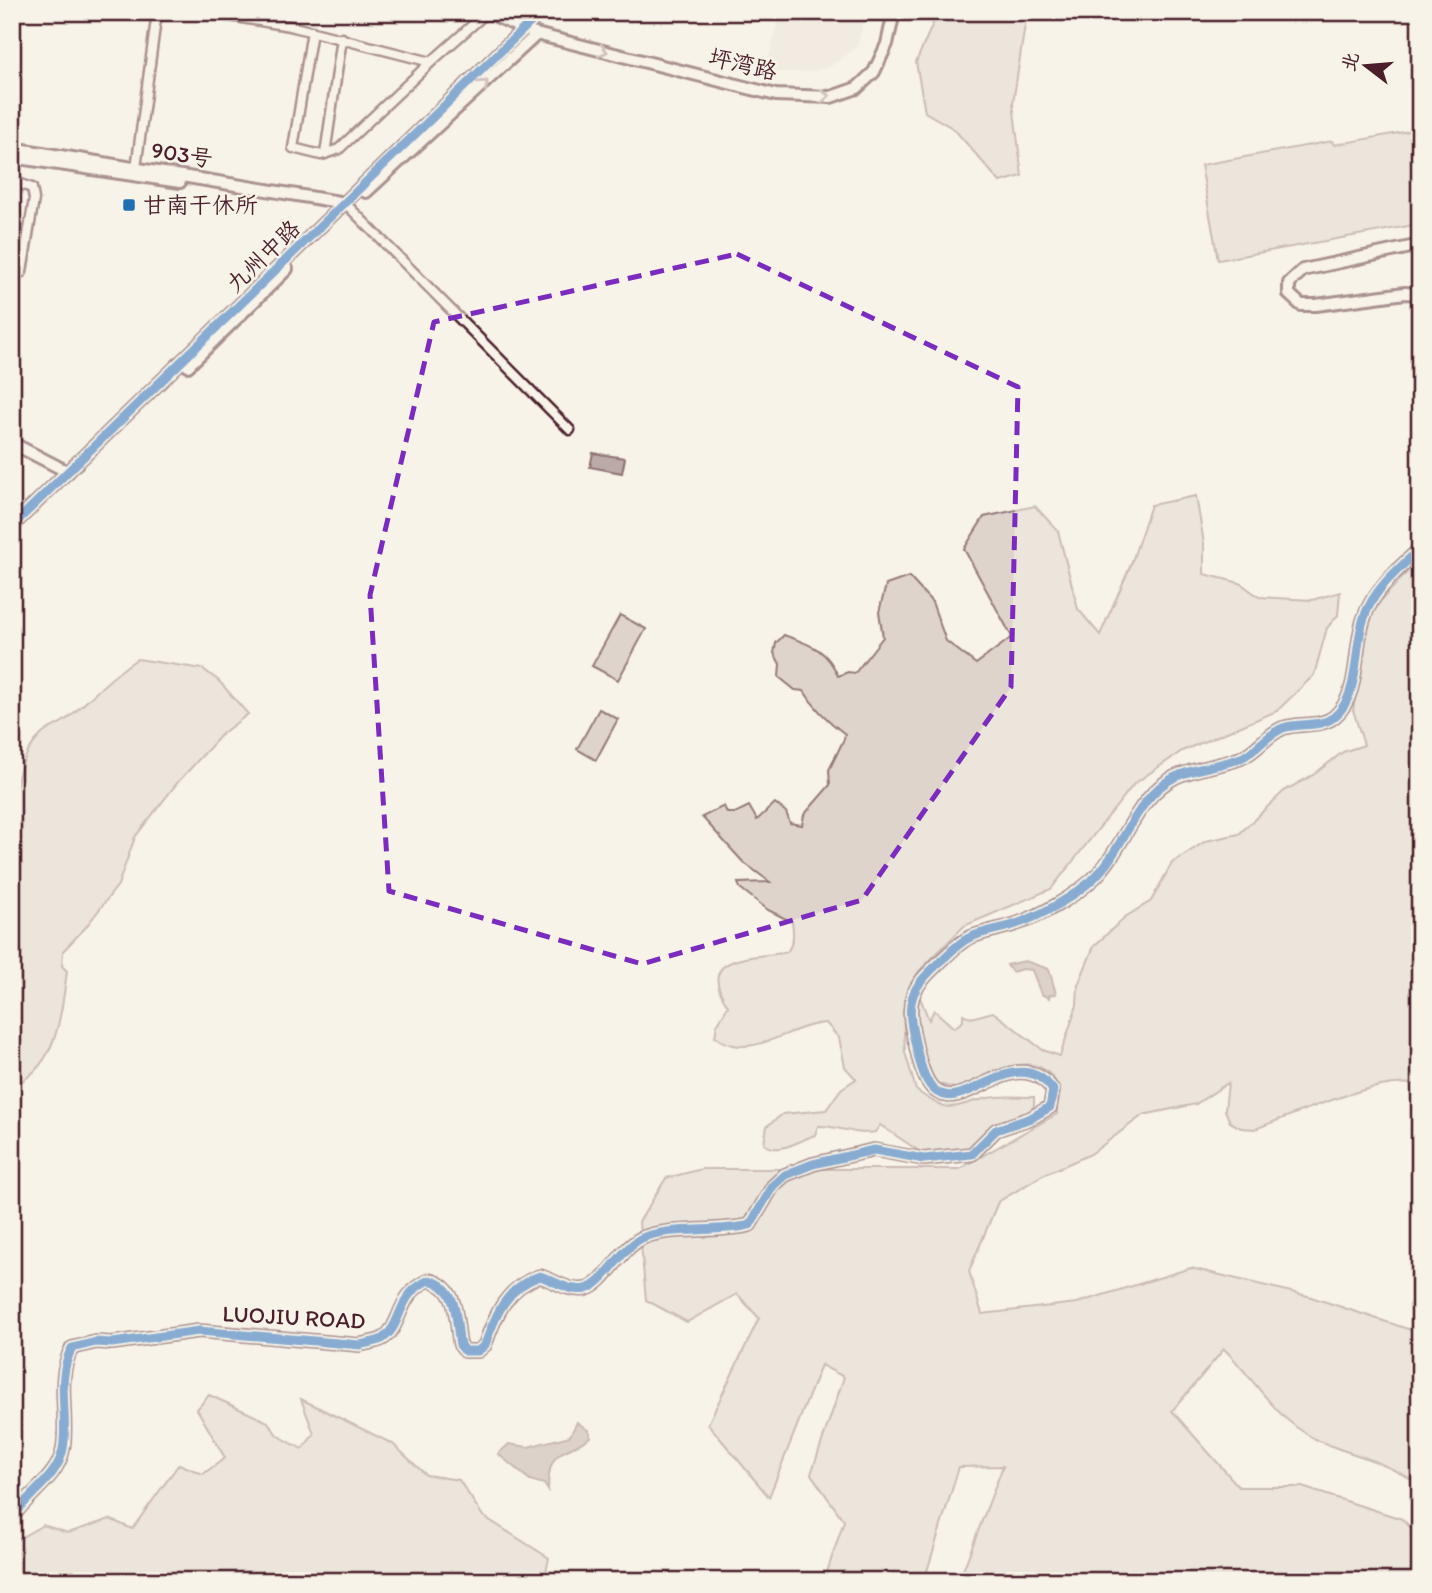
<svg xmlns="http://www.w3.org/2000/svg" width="1432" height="1593" font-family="Itim,'LXGW WenKai TC',sans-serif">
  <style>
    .built { fill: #eae3da }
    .green { fill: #ded4cc; stroke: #947a7c; stroke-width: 2 }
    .water { fill: #bcaaa7; stroke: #8e7275; stroke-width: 2 }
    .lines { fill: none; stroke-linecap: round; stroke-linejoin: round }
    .street-casing { stroke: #4a1f2b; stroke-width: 13 }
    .secondary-casing { stroke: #4a1f2b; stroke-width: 16 }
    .street { stroke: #f7f3e8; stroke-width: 8 }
    .secondary { stroke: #f7f3e8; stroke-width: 10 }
    .cycleway-casing { stroke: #f7f3e8; stroke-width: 13 }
    .cycleway { stroke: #0057b8; stroke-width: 9 }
    .oneway { stroke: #a0898a }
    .marked { fill: none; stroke: #7b2cbf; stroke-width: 5; stroke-dasharray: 14 9; stroke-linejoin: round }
    .poi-dot { fill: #1f6fb2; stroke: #f7f3e8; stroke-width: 2.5 }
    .labels { text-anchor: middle; stroke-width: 5; stroke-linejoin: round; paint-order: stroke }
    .street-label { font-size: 23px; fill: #4a1f2b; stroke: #f7f3e8 }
    .poi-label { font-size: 23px; fill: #4a1f2b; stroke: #f7f3e8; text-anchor: start }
  </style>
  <rect width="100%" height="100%" fill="#f7f3e8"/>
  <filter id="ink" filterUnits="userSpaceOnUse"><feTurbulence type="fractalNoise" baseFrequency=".0143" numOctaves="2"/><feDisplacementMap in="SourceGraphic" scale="14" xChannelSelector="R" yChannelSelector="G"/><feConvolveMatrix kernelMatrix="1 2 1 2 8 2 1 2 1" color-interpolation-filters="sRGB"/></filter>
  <g filter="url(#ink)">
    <!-- built -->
    <polygon class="built" points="779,12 865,12 858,46 830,67 810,72 766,72"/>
    <!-- green -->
    <g class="green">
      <polygon points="938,12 1027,12 1013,103 1022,176 1000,182 954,129 925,112 916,62"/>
      <polygon points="1420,129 1420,224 1218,260 1201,165 1332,141 1334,145"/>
      <path d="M1196,496l8,47v31l36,9 19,14 53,3 28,-8 -2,23 -11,13 -13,47 -37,36 -95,40 -48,33 -83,105 -87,37 -45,45 -11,18 -5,22 2,41 11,38c35,26 34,16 72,8 14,-3 31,-1 46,-1v9l-6,7 -19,7 -38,31 -46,4 -45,-30 -5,7c-20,4 -38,-7 -57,-6l-3,9c-15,5 -37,21 -51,9l3,-18 16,-12 43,-4 15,-21 15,-10 -11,-12 -6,-29 -13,-15c-38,2 -74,40 -111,14l2,-12 11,-19c-36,-54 29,-47 59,-54 7,-10 7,-18 5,-30l-24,-12 -28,-22 -2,-5 32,-1 -27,-20 -41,-45 22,-11 3,7h8l14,-7 8,14 18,-17 11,9 4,11 12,2 2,-10 26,-30 -1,-15 15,-31 1,-5c-16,-12 -31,-26 -41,-43l-9,-1 -16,-13 1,-13 -6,-11 2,-10 8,-8c27,10 43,14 54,41l10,-4 7,1 28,-36 -4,-25 7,-27 23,-8 23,25 14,39 30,23 36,-27 -48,-88 20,-32 51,-11 23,25 20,78 22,26 30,-68 21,-62z"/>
      <path d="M1420,558v528c-34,-13 -129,30 -165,43l-14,-1 -11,-6 -5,-12 3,-27 -32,21 -53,11 -52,39 -48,21 -45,27 -29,69 13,43 95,-11 114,-35 117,28 112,37v151c-16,-9 -32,-18 -49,-24 -23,-9 -48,-14 -69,-29 -31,-20 -51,-56 -78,-82l-52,62 67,76h63l100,32 18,18v44h-461l44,-115 -44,1 -35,114h-100l20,-60 -33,-47 33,-97 -23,-12 -52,132 -61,-73 51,-106 -22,-24 -50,28 -41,-22 -7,-78 27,-44 36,-9h257l98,-55v-29c-20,-43 -74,-7 -101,4l-19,-6c-15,-23 -22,-61 -18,-88l10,25 5,-10 20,18 9,-7v-7l8,4 22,-6 50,38 17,6 17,-51 1,-20 16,-39 31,-29 26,-16 21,-38 34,-22 33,-7 45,-43 29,-16 30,-23 21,-7 -11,-35 11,-64 10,-38z"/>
      <polygon points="620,615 646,629 618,680 592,666"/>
      <path d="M137,659l66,10 16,12 29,33 -25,19 -45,49 -43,55 -17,48 -33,43 -22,23 -1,15 5,5c-5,39 -9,92 -49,112l-6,-2v-256c3,-32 4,-66 29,-90 7,-7 19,-10 27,-17 25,-21 41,-41 69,-59z"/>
      <polygon points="599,709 618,719 596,760 577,749"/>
      <polygon points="209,1395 268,1422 277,1435 302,1449 314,1434 301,1399 393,1444 426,1475 459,1480 483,1516 549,1558 544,1581 518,1581 510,1573 493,1581 12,1581 15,1541 43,1525 68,1533 110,1519 132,1529 179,1464 203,1474 225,1458 197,1409"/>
    </g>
    <!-- water -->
    <g class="water">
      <polygon points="593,453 625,458 622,473 590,467"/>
      <polygon points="1025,961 1049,969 1056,994 1049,995 1049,998 1041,994 1032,970 1022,969 1012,972 1007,965"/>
      <path d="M577,1422l12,9 1,6c-25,19 -42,9 -42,53l-4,-6 -14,-4 -32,-26 11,-10 19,3 42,-11z"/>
    </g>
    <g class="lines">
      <defs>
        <g id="street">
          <polyline points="205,12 290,26 431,62 486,13"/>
          <polyline points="484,12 523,30"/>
          <polyline points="312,31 293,148 321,155 339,149 431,62"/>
          <polyline points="325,154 342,38"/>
          <polyline points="136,168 157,12"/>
          <polyline points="12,181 32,188 34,199 22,272 12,271"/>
          <polyline points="345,203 570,430"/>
        </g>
        <g id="secondary">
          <polyline points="532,33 776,95 831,97 857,88 874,72 887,44 894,12"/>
          <polyline points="12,148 345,203"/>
          <polyline points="12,157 180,182"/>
          <polyline points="366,192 536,35"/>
          <polyline points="1420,245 1303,270 1289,283 1289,294 1301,305 1316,305 1405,293 1420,294"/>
          <polyline points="188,366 287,269"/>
          <polyline points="12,443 68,472"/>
          <polyline points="12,526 541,12"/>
          <path d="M12,1518c15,-24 46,-40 51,-69 6,-33 -8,-70 9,-101l24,-6 16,1 87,-12 161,14c6,-2 17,-3 22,-6 22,-14 13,-44 47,-59 31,8 26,40 31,65l5,6h13l7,-6c11,-32 22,-58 55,-69 15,5 29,16 46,13 19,-5 34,-40 56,-51 26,-12 76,-5 108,-13l23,-39 12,-11 28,-11 61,-14 50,9 48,-5 24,-24 35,-12 19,-11 3,-17c-40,-55 -97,39 -125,-8 -7,-11 -10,-27 -13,-40 -10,-42 -5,-53 27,-82 9,-8 18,-19 29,-23 14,-6 31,-8 45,-13 25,-8 59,-28 78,-46 31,-30 41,-81 81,-101 20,-9 45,-11 66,-19 16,-7 25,-23 42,-30 17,-6 37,0 51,-11 27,-22 19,-69 30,-99 9,-28 35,-50 56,-69"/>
        </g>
      </defs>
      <!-- street casing -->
      <use href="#street" class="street-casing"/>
      <!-- secondary casing -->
      <use href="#secondary" class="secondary-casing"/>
      <!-- street -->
      <use href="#street" class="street"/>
      <!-- secondary -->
      <use href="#secondary" class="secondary"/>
      <defs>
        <g id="cycleway">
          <polyline points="12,526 541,12"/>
          <path d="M12,1518c15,-24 46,-40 51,-69 6,-33 -8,-70 9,-101l24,-6 16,1 87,-12 161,14c6,-2 17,-3 22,-6 22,-14 13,-44 47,-59 31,8 26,40 31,65l5,6h13l7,-6c11,-32 22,-58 55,-69 15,5 29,16 46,13 19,-5 34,-40 56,-51 26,-12 76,-5 108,-13l23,-39 12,-11 28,-11 61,-14 50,9 48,-5 24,-24 35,-12 19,-11 3,-17c-40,-55 -97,39 -125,-8 -7,-11 -10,-27 -13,-40 -10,-42 -5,-53 27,-82 9,-8 18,-19 29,-23 14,-6 31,-8 45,-13 25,-8 59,-28 78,-46 31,-30 41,-81 81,-101 20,-9 45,-11 66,-19 16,-7 25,-23 42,-30 17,-6 37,0 51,-11 27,-22 19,-69 30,-99 9,-28 35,-50 56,-69"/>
        </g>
      </defs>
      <!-- cycleway casing -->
      <use href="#cycleway" class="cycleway-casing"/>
      <!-- cycleway -->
      <use href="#cycleway" class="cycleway"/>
    </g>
    <!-- one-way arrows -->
    <defs><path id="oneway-chevron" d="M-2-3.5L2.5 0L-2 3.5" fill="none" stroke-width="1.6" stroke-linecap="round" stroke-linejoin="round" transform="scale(1.75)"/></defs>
    <g class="oneway">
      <use href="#oneway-chevron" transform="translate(603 51) rotate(14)"/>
      <use href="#oneway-chevron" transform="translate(484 84) rotate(-43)"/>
      <use href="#oneway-chevron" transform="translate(825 96) rotate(-6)"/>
    </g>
  </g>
  <!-- marked area -->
  <path d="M0 0H1432V1593H0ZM737,254l281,133 -7,300 -149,213 -220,64 -253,-73 -19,-296 64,-273z" fill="#f7f3e8" fill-opacity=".55" fill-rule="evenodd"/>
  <path class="marked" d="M737,254l281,133 -7,300 -149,213 -220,64 -253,-73 -19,-296 64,-273z"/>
  <!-- markers -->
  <rect class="poi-dot" x="122" y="198" width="14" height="14" rx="3.5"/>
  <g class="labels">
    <!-- street labels -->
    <g class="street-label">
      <text transform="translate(743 64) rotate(13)" y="8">坪湾路</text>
      <text transform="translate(182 154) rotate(9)" y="8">903号</text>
      <text transform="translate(263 256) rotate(-44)" y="8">九州中路</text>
      <text transform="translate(294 1317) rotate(3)" y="8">LUOJIU ROAD</text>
    </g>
    <!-- poi labels -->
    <g class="poi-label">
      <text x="143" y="213">甘南干休所</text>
    </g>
  </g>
  <!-- margin -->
  <rect width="1432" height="1593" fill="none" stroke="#f7f3e8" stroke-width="42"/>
  <rect x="21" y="21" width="1390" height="1551" fill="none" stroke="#4a1f2b" stroke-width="2.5" filter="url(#ink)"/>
  <!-- north arrow -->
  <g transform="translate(1366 66) rotate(286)" stroke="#f7f3e8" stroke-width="5" paint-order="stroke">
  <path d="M0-5L12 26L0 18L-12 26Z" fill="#4a1f2b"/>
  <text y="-10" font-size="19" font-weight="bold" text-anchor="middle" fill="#4a1f2b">北</text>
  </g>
</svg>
